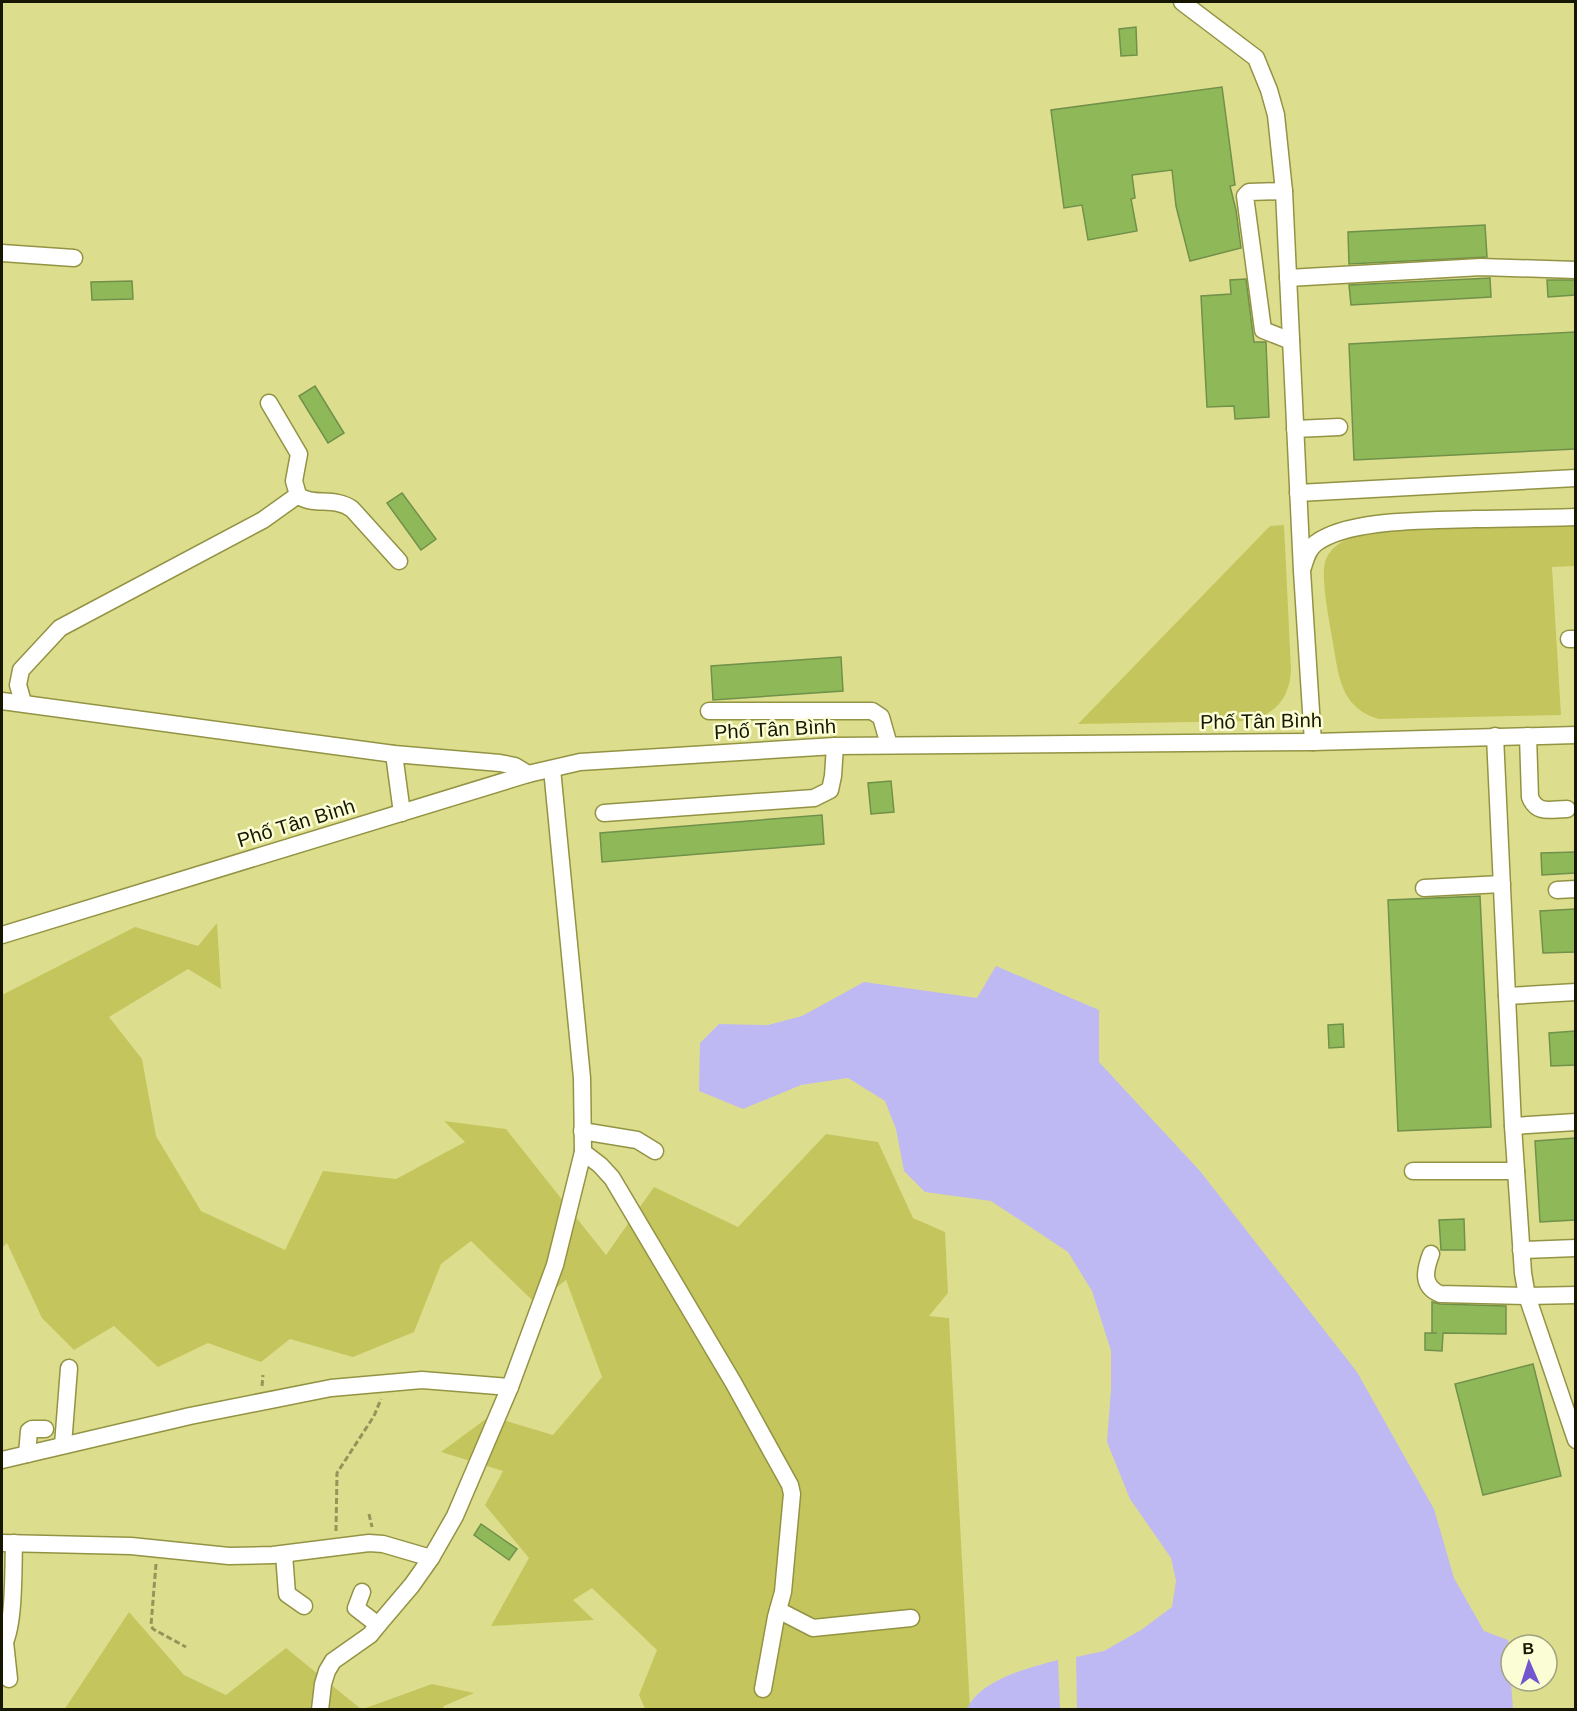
<svg xmlns="http://www.w3.org/2000/svg" width="1577" height="1711" font-family="Helvetica,sans-serif">
  <style>
    .green { fill: #c5c55e }
    .water { fill: #bfb9f3 }
    .building { fill: #8fb959; stroke: #71904a; stroke-width: 1.5 }
    .lines { fill: none; stroke-linecap: round; stroke-linejoin: round }
    .minor-casing { stroke: #939344; stroke-width: 19 }
    .path { stroke: #94955a; stroke-width: 3; stroke-dasharray: 6 3; stroke-linecap: butt }
    .minor { stroke: #fff; stroke-width: 16 }
    .labels { text-anchor: middle; stroke-width: 5; stroke-linejoin: round; paint-order: stroke }
    .street-label { font-size: 20px; fill: #171701; stroke: #fbfdd5 }
  </style>
  <rect width="100%" height="100%" fill="#ddde8d"/>
  <!-- green -->
  <g class="green">
    <path d="M1284,525l7,144c-1,30 -17,47 -45,52l-168,3 192,-198z"/>
    <path d="M1575,525v41l-23,1 9,148 -182,4c-35,-10 -40,-37 -45,-70 -3,-20 -15,-74 -8,-90 6,-14 22,-22 36,-25 29,-7 61,-6 91,-7 41,-1 82,-2 122,-2z"/>
    <polygon points="217,923 221,989 188,969 109,1017 142,1059 156,1136 201,1211 285,1250 323,1171 396,1179 465,1142 444,1121 506,1129 606,1255 654,1187 738,1227 826,1134 878,1142 913,1218 945,1232 948,1293 929,1316 949,1318 970,1709 645,1709 639,1695 657,1650 592,1588 573,1600 594,1620 491,1626 529,1558 485,1505 503,1471 441,1452 490,1416 553,1435 602,1377 566,1280 536,1304 471,1241 441,1264 414,1332 353,1357 290,1339 261,1362 208,1343 158,1367 114,1326 74,1350 42,1318 7,1243 2,1248 2,995 135,927 198,946"/>
    <polygon points="129,1612 184,1675 226,1695 286,1648 361,1709 64,1710"/>
    <polygon points="432,1684 474,1693 444,1706 442,1709 363,1709"/>
  </g>
  <!-- water -->
  <g class="water">
    <polygon points="996,966 1099,1010 1099,1062 1200,1171 1357,1372 1434,1509 1454,1578 1484,1631 1508,1640 1513,1709 1077,1709 1076,1657 1104,1651 1141,1630 1172,1607 1176,1581 1171,1558 1130,1499 1107,1442 1111,1389 1111,1351 1092,1291 1068,1252 991,1201 925,1192 904,1171 896,1129 885,1101 848,1078 801,1085 743,1109 699,1091 700,1043 719,1024 768,1025 802,1016 864,982 977,998"/>
    <path d="M1058,1660l2,49h-93c14,-30 61,-41 91,-49z"/>
  </g>
  <!-- building -->
  <g class="building">
    <polygon points="1136,27 1137,55 1121,56 1119,29"/>
    <polygon points="1222,87 1235,185 1230,186 1236,210 1241,248 1190,261 1176,206 1172,170 1132,175 1135,198 1131,199 1137,231 1088,240 1082,205 1064,208 1051,110"/>
    <polygon points="1485,225 1487,257 1349,264 1348,232"/>
    <polygon points="1490,278 1491,297 1351,305 1349,285"/>
    <polygon points="1246,279 1254,342 1266,342 1269,417 1235,419 1234,406 1207,407 1201,296 1231,294 1230,280"/>
    <polygon points="1547,280 1575,280 1575,295 1548,297"/>
    <polygon points="132,281 133,299 92,300 91,282"/>
    <polygon points="1575,332 1575,449 1354,460 1349,344"/>
    <polygon points="315,386 344,433 328,443 299,396"/>
    <polygon points="402,493 436,539 421,550 387,503"/>
    <polygon points="841,657 843,691 713,700 711,666"/>
    <polygon points="891,781 894,812 871,814 868,783"/>
    <polygon points="822,815 824,844 602,862 600,833"/>
    <polygon points="1575,852 1575,873 1542,875 1541,853"/>
    <polygon points="1480,896 1491,1127 1398,1131 1388,900"/>
    <polygon points="1575,909 1575,952 1543,953 1540,911"/>
    <polygon points="1343,1024 1344,1047 1329,1048 1328,1025"/>
    <polygon points="1575,1031 1575,1065 1551,1066 1549,1033"/>
    <polygon points="1575,1138 1575,1220 1540,1222 1535,1141"/>
    <polygon points="1464,1219 1465,1250 1441,1250 1439,1220"/>
    <polygon points="1432,1302 1440,1304 1506,1306 1506,1334 1443,1333 1442,1351 1425,1350 1425,1333 1437,1333 1432,1333"/>
    <polygon points="1533,1364 1561,1476 1483,1495 1455,1384"/>
    <polygon points="481,1524 517,1549 509,1560 474,1535"/>
  </g>
  <g class="lines">
    <defs>
      <g id="minor">
        <polyline points="1182,2 1256,58 1269,90 1276,115 1284,191 1302,571 1313,742"/>
        <polyline points="1284,191 1249,192 1245,196 1263,330 1291,341"/>
        <polyline points="2,253 74,258"/>
        <polyline points="1288,278 1481,267 1576,270"/>
        <path d="M269,403l30,51 -5,27 4,14c14,12 36,1 54,14l47,52"/>
        <polyline points="1295,429 1339,427"/>
        <polyline points="1298,493 1576,478"/>
        <path d="M1303,567c3,-9 5,-18 13,-24 34,-25 116,-22 158,-24 34,0 68,-1 102,-2"/>
        <polyline points="1569,639 1576,639"/>
        <polyline points="2,701 394,754 500,763 515,766 528,774"/>
        <polyline points="23,702 18,685 21,670 60,628 263,520 298,495"/>
        <polyline points="709,711 872,711 881,717 889,745"/>
        <polyline points="1495,736 1513,1126 1523,1273 1527,1296 1576,1440"/>
        <path d="M1528,736l2,61c7,18 21,12 37,12"/>
        <polyline points="394,754 402,813"/>
        <polyline points="604,813 814,798 830,790 833,776 835,746"/>
        <polyline points="1424,888 1502,884"/>
        <polyline points="1557,890 1576,889"/>
        <polyline points="2,935 528,774 580,762 835,746 1313,742 1576,735"/>
        <polyline points="1507,996 1576,992"/>
        <polyline points="1513,1126 1576,1122"/>
        <polyline points="582,1131 637,1140 655,1151"/>
        <polyline points="583,1152 600,1165 612,1178 733,1382 790,1485 792,1494 783,1592 776,1617 763,1689"/>
        <polyline points="1413,1171 1516,1171"/>
        <polyline points="1521,1250 1576,1248"/>
        <path d="M1431,1254c-6,16 -10,32 9,40l87,2 49,-1"/>
        <polyline points="63,1445 69,1368"/>
        <polyline points="27,1454 29,1431 32,1429 45,1429"/>
        <polyline points="2,1460 190,1416 331,1388 422,1380 510,1387"/>
        <polyline points="2,1543 131,1546 229,1556 273,1555 369,1543 383,1544 431,1558"/>
        <polyline points="284,1554 287,1594 304,1606"/>
        <polyline points="362,1592 356,1608 378,1625"/>
        <polyline points="778,1610 813,1628 911,1618"/>
        <polyline points="5,1642 9,1679"/>
        <path d="M2,1647c13,-17 11,-80 12,-104"/>
        <polyline points="320,1710 323,1684 327,1671 333,1661 370,1635 378,1625 412,1585 431,1558 455,1516 510,1387 555,1265 583,1152 582,1078 552,769"/>
      </g>
    </defs>
    <!-- minor casing -->
    <use href="#minor" class="minor-casing"/>
    <!-- path -->
    <g class="path">
      <polyline points="262,1386 263,1375"/>
      <polyline points="369,1514 372,1527"/>
      <polyline points="336,1531 337,1473 374,1416 381,1399"/>
      <polyline points="156,1564 151,1625 153,1629 186,1647"/>
    </g>
    <!-- minor -->
    <use href="#minor" class="minor"/>
  </g>
  <g class="labels">
    <!-- street labels -->
    <g class="street-label">
      <text transform="translate(1261 721) rotate(-1)" y="7">Phố Tân Bình</text>
      <text transform="translate(775 729) rotate(-3)" y="7">Phố Tân Bình</text>
      <text transform="translate(296 823) rotate(-17)" y="7">Phố Tân Bình</text>
    </g>
  </g>
  <!-- border -->
  <rect width="1577" height="1711" fill="none" stroke="#171701" stroke-width="6"/>
  <!-- north arrow -->
  <g transform="translate(1529 1663) rotate(357)"><circle r="28" fill="#fbfdd5" stroke="#a0a180" stroke-width="1.5"/>
  <path d="M0-4.5L10 22L0 15L-10 22Z" fill="#7156d0"/>
  <text y="-9" font-size="16" font-weight="bold" text-anchor="middle" fill="#171701">B</text>
  </g>
</svg>
